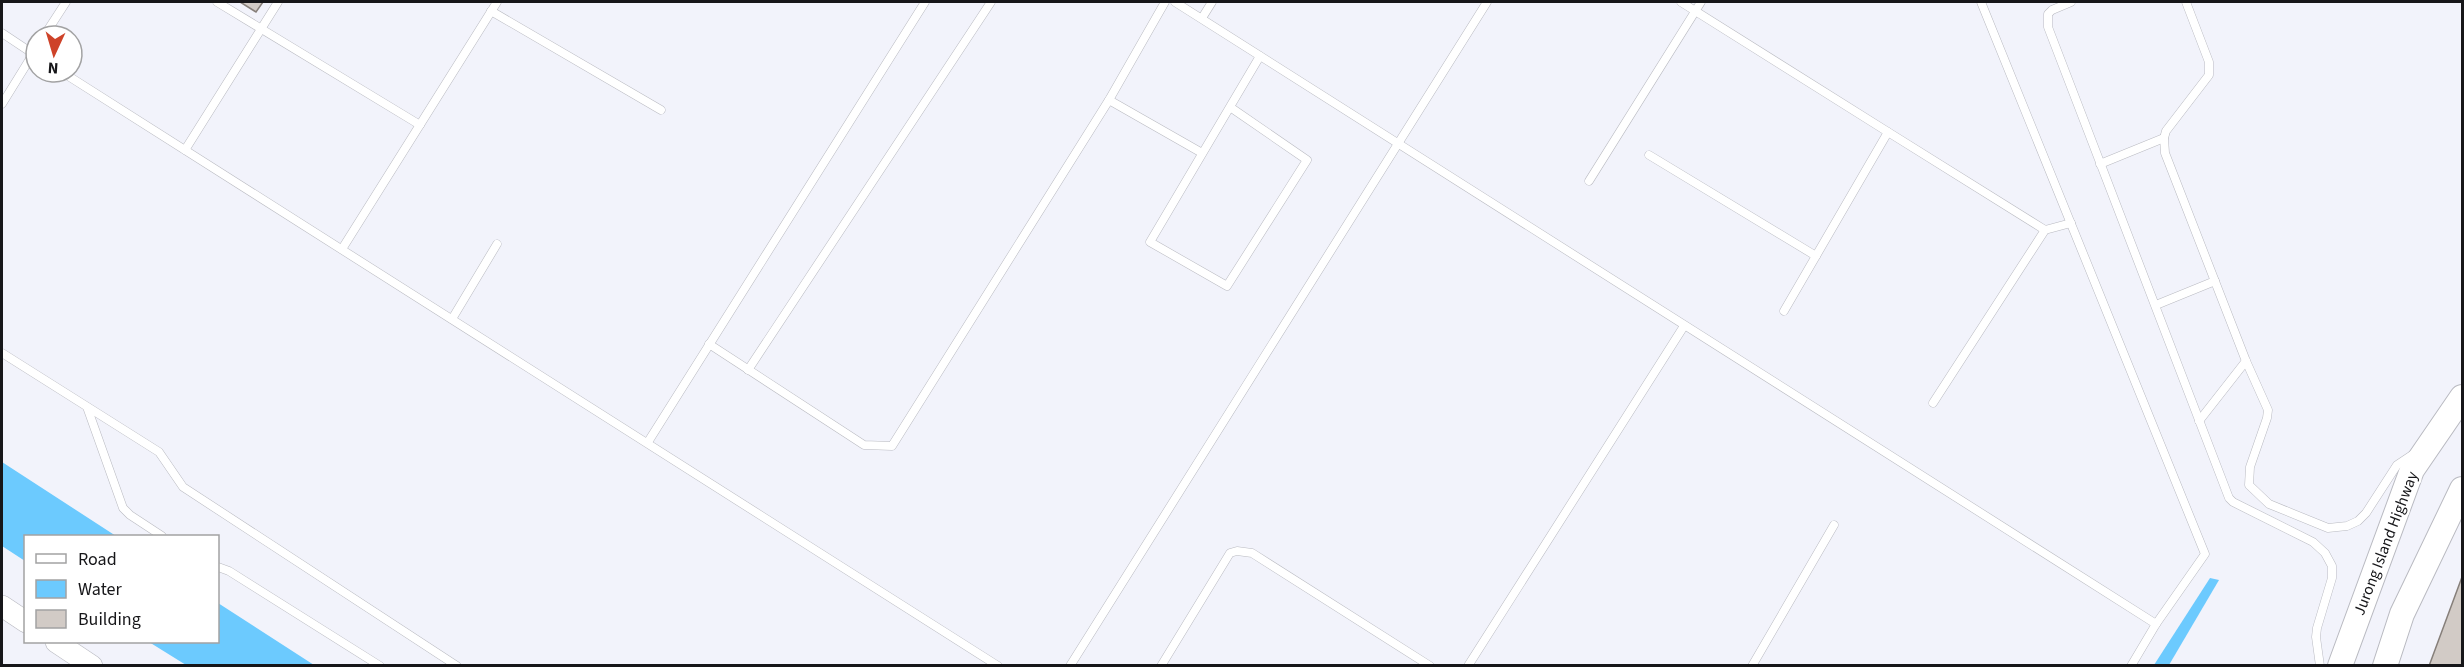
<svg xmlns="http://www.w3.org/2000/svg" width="2464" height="667" font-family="'Source Sans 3',sans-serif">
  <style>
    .water { fill: #6ccafe }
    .building { fill: #d2cbc6; stroke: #867f7a; stroke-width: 1.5 }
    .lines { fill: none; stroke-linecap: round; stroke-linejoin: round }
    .lane-casing { stroke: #b9bac1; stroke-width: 9 }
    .secondary-casing { stroke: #b9bac1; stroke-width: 22 }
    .primary-casing { stroke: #b9bac1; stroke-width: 26 }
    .lane { stroke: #fff; stroke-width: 8 }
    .secondary { stroke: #fff; stroke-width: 21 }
    .primary { stroke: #fff; stroke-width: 24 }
    .labels { text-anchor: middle; stroke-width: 4.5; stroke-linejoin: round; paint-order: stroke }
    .street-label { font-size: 16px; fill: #161619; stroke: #fff }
  </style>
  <rect width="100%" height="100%" fill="#f2f3fb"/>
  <!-- water -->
  <g class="water">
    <polygon points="2,462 116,536 26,536 25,561 2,546"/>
    <polygon points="2210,578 2219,580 2169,665 2154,665"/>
    <polygon points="218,603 314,665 186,665 149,642 218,642"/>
  </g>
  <!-- building -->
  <g class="building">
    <polygon points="240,2 263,2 256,12"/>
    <polygon points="2462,577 2462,666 2429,666"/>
  </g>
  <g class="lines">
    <defs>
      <g id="lane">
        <polyline points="217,2 420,125"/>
        <polyline points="1175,2 2156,624"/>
        <polyline points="1681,2 1888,132"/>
        <polyline points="1981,2 2205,554 2156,624 2131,666"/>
        <polyline points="2071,2 2052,10 2048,14 2048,27 2229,498 2233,502 2313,542 2325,553 2332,566 2332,578 2317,628 2316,637 2320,666"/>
        <polyline points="2186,2 2209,62 2209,75 2166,131 2164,138 2165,153 2246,361 2268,410 2267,418 2250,467 2249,485 2269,504 2328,528 2347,526 2358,521 2366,513 2397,465 2412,455"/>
        <polyline points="491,11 661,110"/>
        <polyline points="1202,18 1212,2"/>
        <polyline points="2,33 35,55"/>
        <polyline points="44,36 66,2"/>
        <polyline points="62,72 998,666"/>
        <polyline points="1109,100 1202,153"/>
        <polyline points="2,104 36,49"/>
        <polyline points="1230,107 1307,160 1227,286 1150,242 1260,56"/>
        <polyline points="185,150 278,2"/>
        <polyline points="1649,155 1816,256"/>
        <polyline points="2100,164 2164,138"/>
        <polyline points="1589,181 1701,2"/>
        <polyline points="342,249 497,2"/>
        <polyline points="2156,305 2215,281"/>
        <polyline points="1784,311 1888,132 2045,230"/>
        <polyline points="452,319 497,244"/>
        <polyline points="709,344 864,445 892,446 1109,100 1165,2"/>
        <polyline points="2,353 159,452 183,487 457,666"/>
        <polyline points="748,370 991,2"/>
        <polyline points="1933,403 2045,230 2071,223"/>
        <polyline points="87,407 123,508 130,515 162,536"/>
        <polyline points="2199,421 2246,361"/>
        <polyline points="648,442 925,2"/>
        <polyline points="218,567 229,571 380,666"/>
        <polyline points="1070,666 1487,2"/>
        <polyline points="1161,666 1230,553 1237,551 1252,553 1430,666"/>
        <polyline points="1468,666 1684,326"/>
        <polyline points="1752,666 1834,525"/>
      </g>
      <g id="secondary">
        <polyline points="2,606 26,622"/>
        <polyline points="56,642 92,666"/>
      </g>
      <g id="primary">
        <polyline points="2340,666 2412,470 2462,397"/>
        <polyline points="2385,666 2402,614 2462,489"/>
      </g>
    </defs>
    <!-- lane casing -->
    <use href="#lane" class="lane-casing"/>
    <!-- secondary casing -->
    <use href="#secondary" class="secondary-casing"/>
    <!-- primary casing -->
    <use href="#primary" class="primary-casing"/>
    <!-- lane -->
    <use href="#lane" class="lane"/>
    <!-- secondary -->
    <use href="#secondary" class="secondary"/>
    <!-- primary -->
    <use href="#primary" class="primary"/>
  </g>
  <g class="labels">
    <!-- street labels -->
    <g class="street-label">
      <text transform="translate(2385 543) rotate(-69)" y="6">Jurong Island Highway</text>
    </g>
  </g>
  <!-- border -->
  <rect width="2464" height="667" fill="none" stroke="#161619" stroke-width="6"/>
  <!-- legend -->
  <rect x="24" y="535" width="195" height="108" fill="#ffffff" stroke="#a2a2a3" stroke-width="1.5"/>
  <rect x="36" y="554" width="30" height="9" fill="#ffffff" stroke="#a2a2a3" stroke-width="1.5"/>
  <text x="78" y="565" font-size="18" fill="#161619">Road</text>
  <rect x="36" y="580" width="30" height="18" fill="#6ccafe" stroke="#a2a2a3" stroke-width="1.5"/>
  <text x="78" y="595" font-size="18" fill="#161619">Water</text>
  <rect x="36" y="610" width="30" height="18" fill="#d2cbc6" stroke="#a2a2a3" stroke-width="1.5"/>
  <text x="78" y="625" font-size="18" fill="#161619">Building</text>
  <!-- north arrow -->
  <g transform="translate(54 54) rotate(184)"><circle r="28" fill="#ffffff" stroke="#a2a2a3" stroke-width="1.5"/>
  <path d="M0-4.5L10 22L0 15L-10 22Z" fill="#ce4329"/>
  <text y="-9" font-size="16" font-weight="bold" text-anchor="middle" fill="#161619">N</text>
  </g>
</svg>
